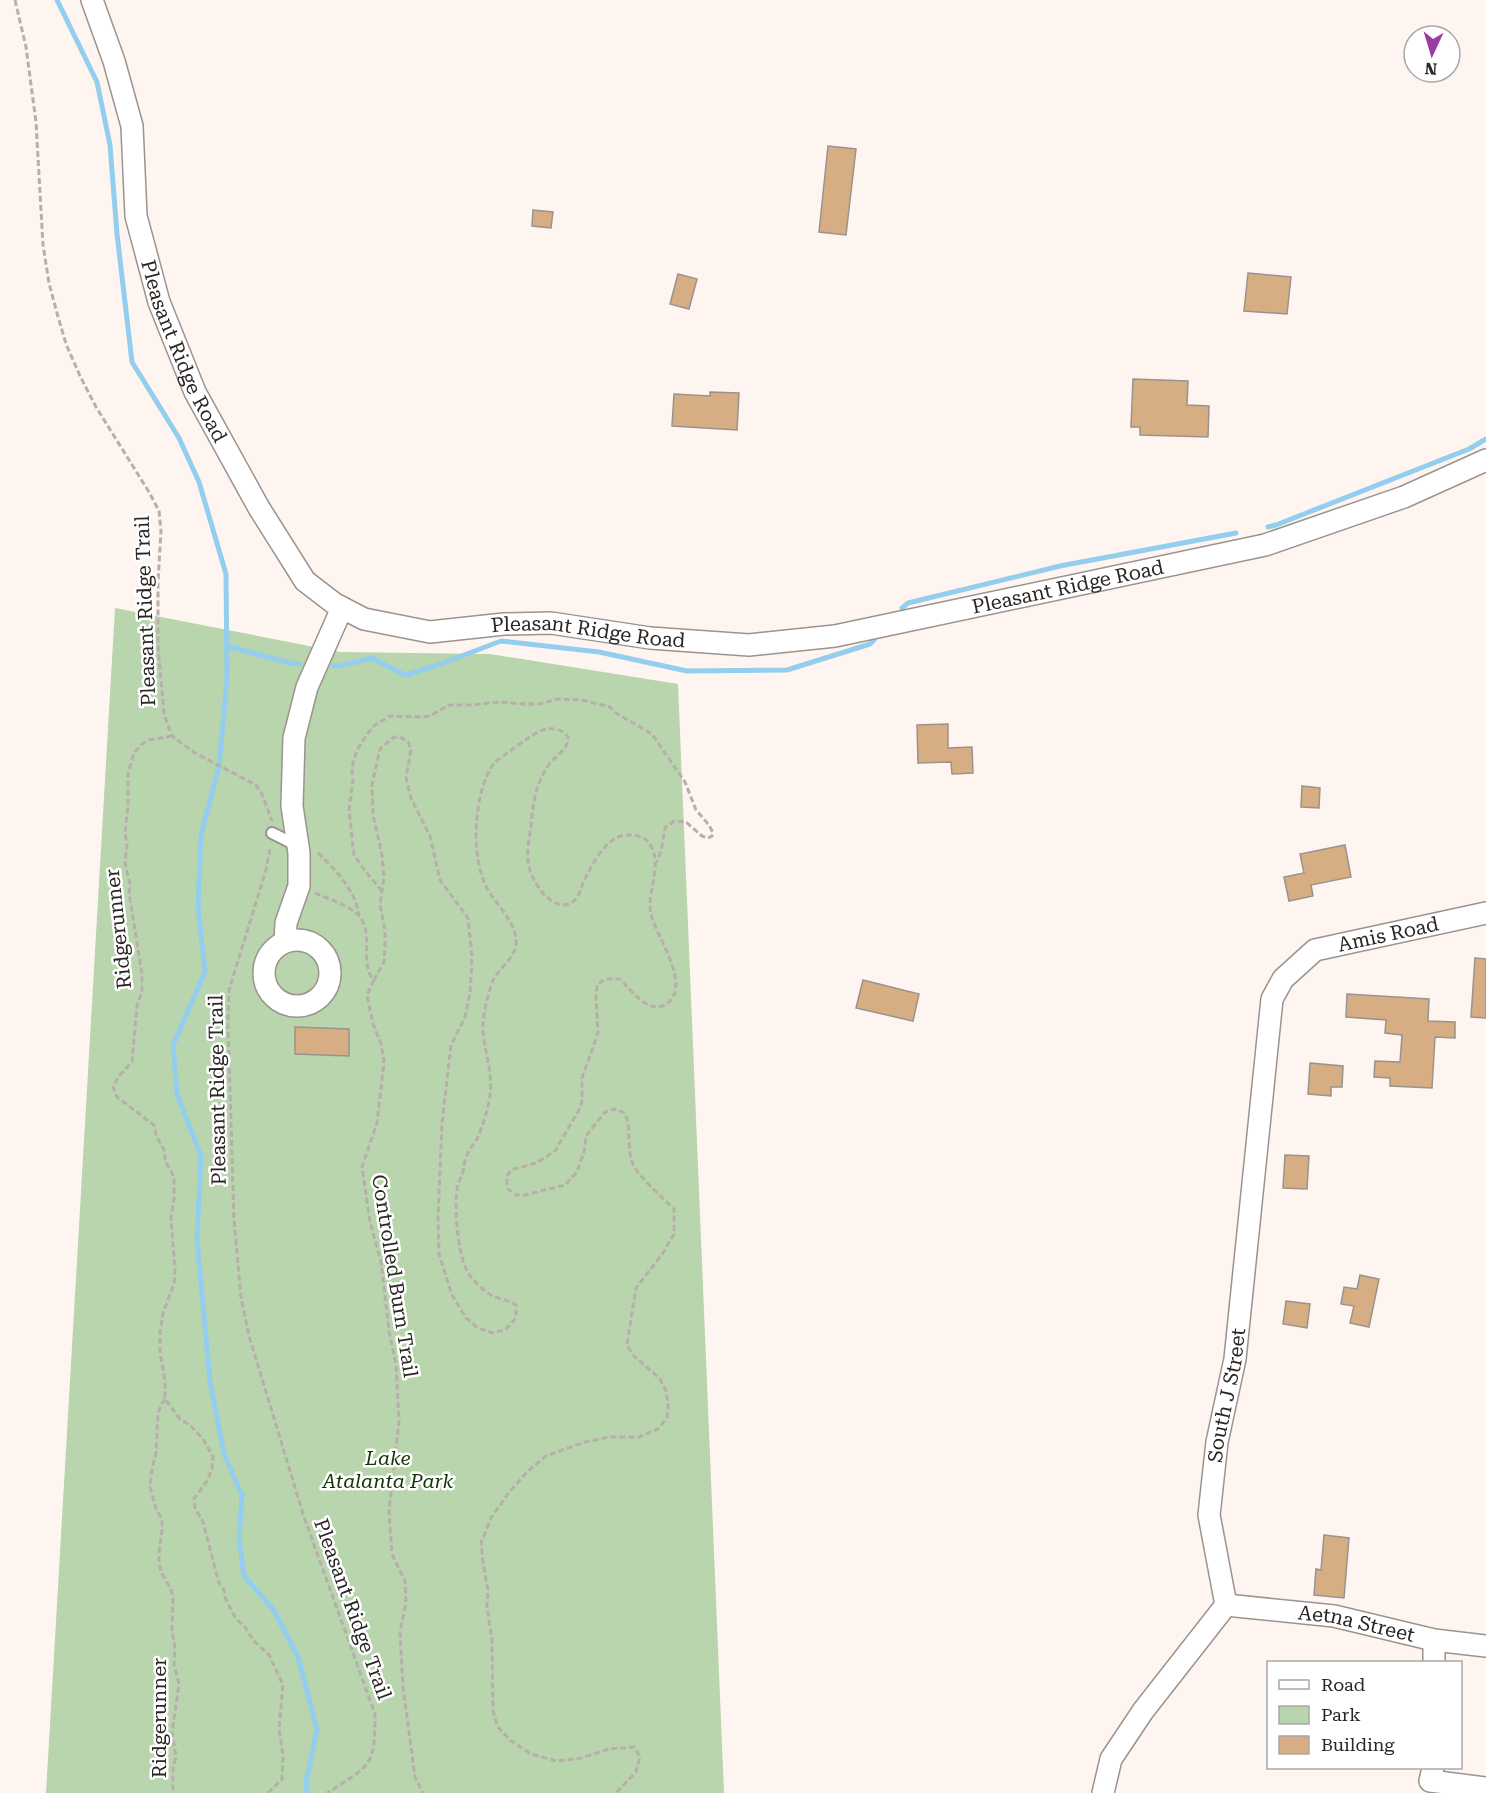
<svg xmlns="http://www.w3.org/2000/svg" width="1486" height="1793" font-family="'Roboto Serif',serif">
  <style>
    .green { fill: #b8d5ad }
    .lines { fill: none; stroke-linecap: round; stroke-linejoin: round }
    .stream { stroke: #94ceee; stroke-width: 5 }
    .building { fill: #d7ae84; stroke: #99938c; stroke-width: 1.5 }
    .lane-casing { stroke: #9b938e; stroke-width: 14 }
    .street-casing { stroke: #9b938e; stroke-width: 24 }
    .path { stroke: #b7afab; stroke-width: 3; stroke-dasharray: 6 3; stroke-linecap: butt }
    .lane { stroke: #fff; stroke-width: 10 }
    .street { stroke: #fff; stroke-width: 21 }
    .labels { text-anchor: middle; stroke-width: 5; stroke-linejoin: round; paint-order: stroke }
    .street-label { font-size: 20px; fill: #2a2624; stroke: #fff }
    .park-label { font-size: 20px; font-style: italic; fill: #153504; stroke: #fff }
  </style>
  <rect width="100%" height="100%" fill="#fff5f0"/>
  <!-- green -->
  <polygon class="green" points="115,608 340,652 490,654 678,684 724,1793 46,1793"/>
  <g class="lines">
    <!-- stream -->
    <g class="stream">
      <polyline points="57,0 97,82 110,145 117,234 132,362 179,438 199,482 226,574 227,679 219,766 201,835 198,907 205,972 173,1045 177,1094 201,1156 197,1239 210,1381 224,1454 242,1495 239,1538 244,1576 273,1609 298,1657 317,1729 306,1783 307,1793"/>
      <polyline points="1268,527 1276,525 1469,449 1486,439"/>
      <polyline points="902,608 908,603 1060,566 1236,533"/>
      <polyline points="227,646 290,663 300,664"/>
      <polyline points="333,666 340,666 372,658 405,675 435,666 501,641 599,652 687,671 787,670 870,644 874,640"/>
    </g>
  </g>
  <!-- building -->
  <g class="building">
    <polygon points="828,146 856,149 846,235 819,232"/>
    <polygon points="533,210 553,212 551,228 532,226"/>
    <polygon points="1248,273 1291,277 1287,314 1244,311"/>
    <polygon points="678,274 697,279 689,309 670,304"/>
    <polygon points="1133,379 1188,381 1187,405 1209,406 1208,437 1140,435 1140,427 1131,427"/>
    <polygon points="710,392 739,393 737,430 672,426 674,394 710,396"/>
    <polygon points="948,724 948,748 972,747 973,773 952,774 951,762 918,763 917,725"/>
    <polygon points="1302,786 1320,788 1319,808 1301,807"/>
    <polygon points="1345,845 1351,877 1311,885 1313,896 1289,901 1284,877 1304,873 1300,854"/>
    <polygon points="1475,958 1486,959 1486,1018 1471,1017"/>
    <polygon points="863,980 919,994 913,1021 856,1008"/>
    <polygon points="1347,994 1429,999 1428,1021 1455,1022 1455,1038 1435,1037 1432,1088 1390,1086 1390,1078 1374,1077 1375,1061 1400,1062 1402,1035 1385,1033 1386,1020 1346,1017"/>
    <polygon points="295,1027 349,1029 349,1056 295,1054"/>
    <polygon points="1310,1063 1343,1066 1342,1087 1331,1087 1331,1096 1308,1094"/>
    <polygon points="1285,1155 1309,1156 1307,1189 1283,1188"/>
    <polygon points="1360,1275 1379,1279 1369,1327 1350,1323 1354,1306 1341,1304 1344,1287 1357,1289"/>
    <polygon points="1286,1301 1310,1304 1307,1328 1283,1324"/>
    <polygon points="1324,1535 1349,1538 1344,1598 1314,1595 1316,1569 1321,1570"/>
  </g>
  <g class="lines">
    <defs>
      <polyline id="lane" points="272,833 298,846"/>
      <g id="street">
        <path id="s1" d="M92,0l22,61 18,65 4,90 23,86 36,90 64,116 46,73 30,23 29,15 66,13 74,-8 47,-1 99,15 99,7 86,-9 430,-91 139,-48 82,-37"/>
        <circle cx="297" cy="973" r="33"/>
        <polyline points="285,942 286,923 299,886 299,853 292,806 294,738 307,687 342,608"/>
        <path id="s2" d="M1226,1605l108,11 100,24 52,6"/>
        <polyline points="1434,1640 1434,1662"/>
        <polyline points="1433,1768 1430,1781 1486,1788"/>
        <path id="s3" d="M1103,1793l8,-34 32,-48 83,-106 -17,-90 8,-73 18,-83 37,-360 11,-20 32,-29 171,-37"/>
      </g>
    </defs>
    <!-- lane casing -->
    <use href="#lane" class="lane-casing"/>
    <!-- street casing -->
    <use href="#street" class="street-casing"/>
    <!-- path -->
    <g class="path">
      <polyline points="15,0 26,47 36,122 43,245 49,283 57,313 66,344 80,376 96,407 149,492 159,511 161,531 158,582 158,645 164,714 172,736 195,753 256,785 262,794 272,821"/>
      <polyline points="172,736 149,740 141,745 134,753 128,773 128,804 125,833 127,845 125,863 130,884 129,893 142,974 142,992 137,1006 132,1062 119,1076 113,1087 117,1097 154,1125 156,1135 165,1152 165,1162 171,1170 174,1179 174,1199 171,1217 175,1272 174,1284 163,1313 160,1333 160,1351 165,1382 165,1399 180,1419 190,1425 203,1439 213,1457 212,1469 207,1481 194,1499 195,1508 203,1522 219,1583 224,1590 226,1600 236,1619 245,1627 253,1640 269,1655 283,1685 279,1728 283,1757 282,1779 268,1793"/>
      <path d="M270,849l-4,21 -37,120 -1,35 6,195 7,77 8,39 55,181 71,197c0,53 -4,51 -48,79"/>
      <path d="M318,853c18,17 37,37 41,62"/>
      <polyline points="382,891 366,872 354,855 349,810 353,781 352,773 353,763 357,750 368,733 375,725 390,716 421,717 430,716 449,705 470,705 501,702 522,704 539,704 558,699 582,700 610,707 616,713 652,734 685,782 696,810 709,825 713,833 712,836 708,838 702,836 686,822 674,821 665,828 661,851 657,862"/>
      <path d="M315,893c14,6 31,11 42,21 19,17 1,49 17,66l10,-18 1,-19v-13l-5,-25 4,-28 -2,-22 -9,-40 -1,-31 8,-35 14,-12 8,1 6,4 3,8 -5,27 5,21 19,38 10,44 28,38 4,39 -2,36 -5,24 -14,28 -9,78 -4,95 1,36 13,41 14,23 12,10 15,5 12,-3 11,-12v-13c-8,-5 -17,-6 -25,-10 -7,-4 -15,-12 -20,-18 -13,-14 -17,-69 -14,-88 1,-6 4,-12 6,-17 1,-5 1,-9 3,-14 2,-7 7,-13 11,-19 6,-14 11,-29 13,-44 3,-21 -5,-42 -7,-63 -1,-15 4,-34 9,-49 5,-14 22,-23 24,-38 3,-19 -19,-40 -28,-55 -18,-31 -15,-98 6,-127 11,-8 37,-29 49,-33 9,-3 20,-1 25,7 0,14 -13,18 -20,29 -13,19 -15,38 -17,60 -2,13 -5,27 -2,40 1,6 4,12 7,17 6,12 25,31 39,17 4,-4 6,-12 8,-17 9,-18 23,-50 48,-48 9,0 17,4 21,13 10,21 -6,45 -1,67 6,22 40,69 17,88 -18,14 -37,-13 -48,-24h-15l-8,6 -1,12 2,36 -16,45v24l-3,8 -24,41 -19,12 -25,7 -4,6v7l1,6 8,6h9l40,-10 12,-13 7,-20 2,-16 19,-24 9,-3 11,4c7,18 1,35 8,51 5,12 31,35 41,45v25l-11,19 -27,35 -9,57 6,10 27,24 6,12 2,14 -1,13 -9,11 -19,8h-29l-25,5 -39,14 -18,15 -18,20 -19,27 -10,25 2,20 5,28 -1,15 5,34 1,70 4,16 13,14 21,14 26,7 24,-3 28,-9 25,-2 6,10 -4,15 -20,21"/>
      <polyline points="374,980 367,995 373,1024 381,1044 384,1062 377,1123 362,1167 370,1222 381,1262 389,1331 396,1364 399,1422 389,1511 392,1554 405,1581 406,1603 400,1632 403,1687 415,1777 423,1793"/>
      <polyline points="165,1399 161,1405 158,1413 156,1453 152,1469 150,1487 156,1509 162,1519 162,1530 159,1552 159,1561 161,1572 171,1589 173,1599 172,1631 175,1647 174,1664 179,1684 172,1733 176,1757 173,1767 173,1793"/>
    </g>
    <!-- lane -->
    <use href="#lane" class="lane"/>
    <!-- street -->
    <use href="#street" class="street"/>
  </g>
  <g class="labels">
    <!-- street labels -->
    <g class="street-label">
      <text dy="7" stroke="none"><textPath href="#s1" startOffset="366">Pleasant Ridge Road</textPath></text>
      <text dy="7" stroke="none"><textPath href="#s1" startOffset="1410">Pleasant Ridge Road</textPath></text>
      <text transform="translate(145 611) rotate(-92)" y="7">Pleasant Ridge Trail</text>
      <text dy="7" stroke="none"><textPath href="#s1" startOffset="924">Pleasant Ridge Road</textPath></text>
      <text transform="translate(118 929) rotate(-96)" y="7">Ridgerunner</text>
      <text dy="7" stroke="none"><textPath href="#s3" startOffset="980">Amis Road</textPath></text>
      <text transform="translate(217 1090) rotate(-91)" y="7">Pleasant Ridge Trail</text>
      <text transform="translate(395 1276) rotate(81)" y="7">Controlled Burn Trail</text>
      <text dy="7" stroke="none"><textPath href="#s3" startOffset="440">South J Street</textPath></text>
      <text transform="translate(353 1609) rotate(70)" y="7">Pleasant Ridge Trail</text>
      <text dy="7" stroke="none"><textPath href="#s2" startOffset="132">Aetna Street</textPath></text>
      <text transform="translate(159 1718) rotate(-90)" y="7">Ridgerunner</text>
    </g>
    <!-- park labels -->
    <g class="park-label">
      <text x="388" y="1465">Lake<tspan x="388" dy="23">Atalanta Park</tspan></text>
    </g>
  </g>
  <!-- legend -->
  <rect x="1267" y="1661" width="195" height="108" fill="#ffffff" stroke="#aaa8a7" stroke-width="1.5"/>
  <rect x="1279" y="1680" width="30" height="9" fill="#ffffff" stroke="#aaa8a7" stroke-width="1.5"/>
  <text x="1321" y="1691" font-size="18" fill="#2a2624">Road</text>
  <rect x="1279" y="1706" width="30" height="18" fill="#b8d5ad" stroke="#aaa8a7" stroke-width="1.5"/>
  <text x="1321" y="1721" font-size="18" fill="#2a2624">Park</text>
  <rect x="1279" y="1736" width="30" height="18" fill="#d7ae84" stroke="#aaa8a7" stroke-width="1.5"/>
  <text x="1321" y="1751" font-size="18" fill="#2a2624">Building</text>
  <!-- north arrow -->
  <g transform="translate(1432 54) rotate(184)"><circle r="28" fill="#ffffff" stroke="#aaa8a7" stroke-width="1.5"/>
  <path d="M0-4.5L10 22L0 15L-10 22Z" fill="#9c3ba2"/>
  <text y="-9" font-size="16" font-weight="bold" text-anchor="middle" fill="#2a2624">N</text>
  </g>
</svg>
